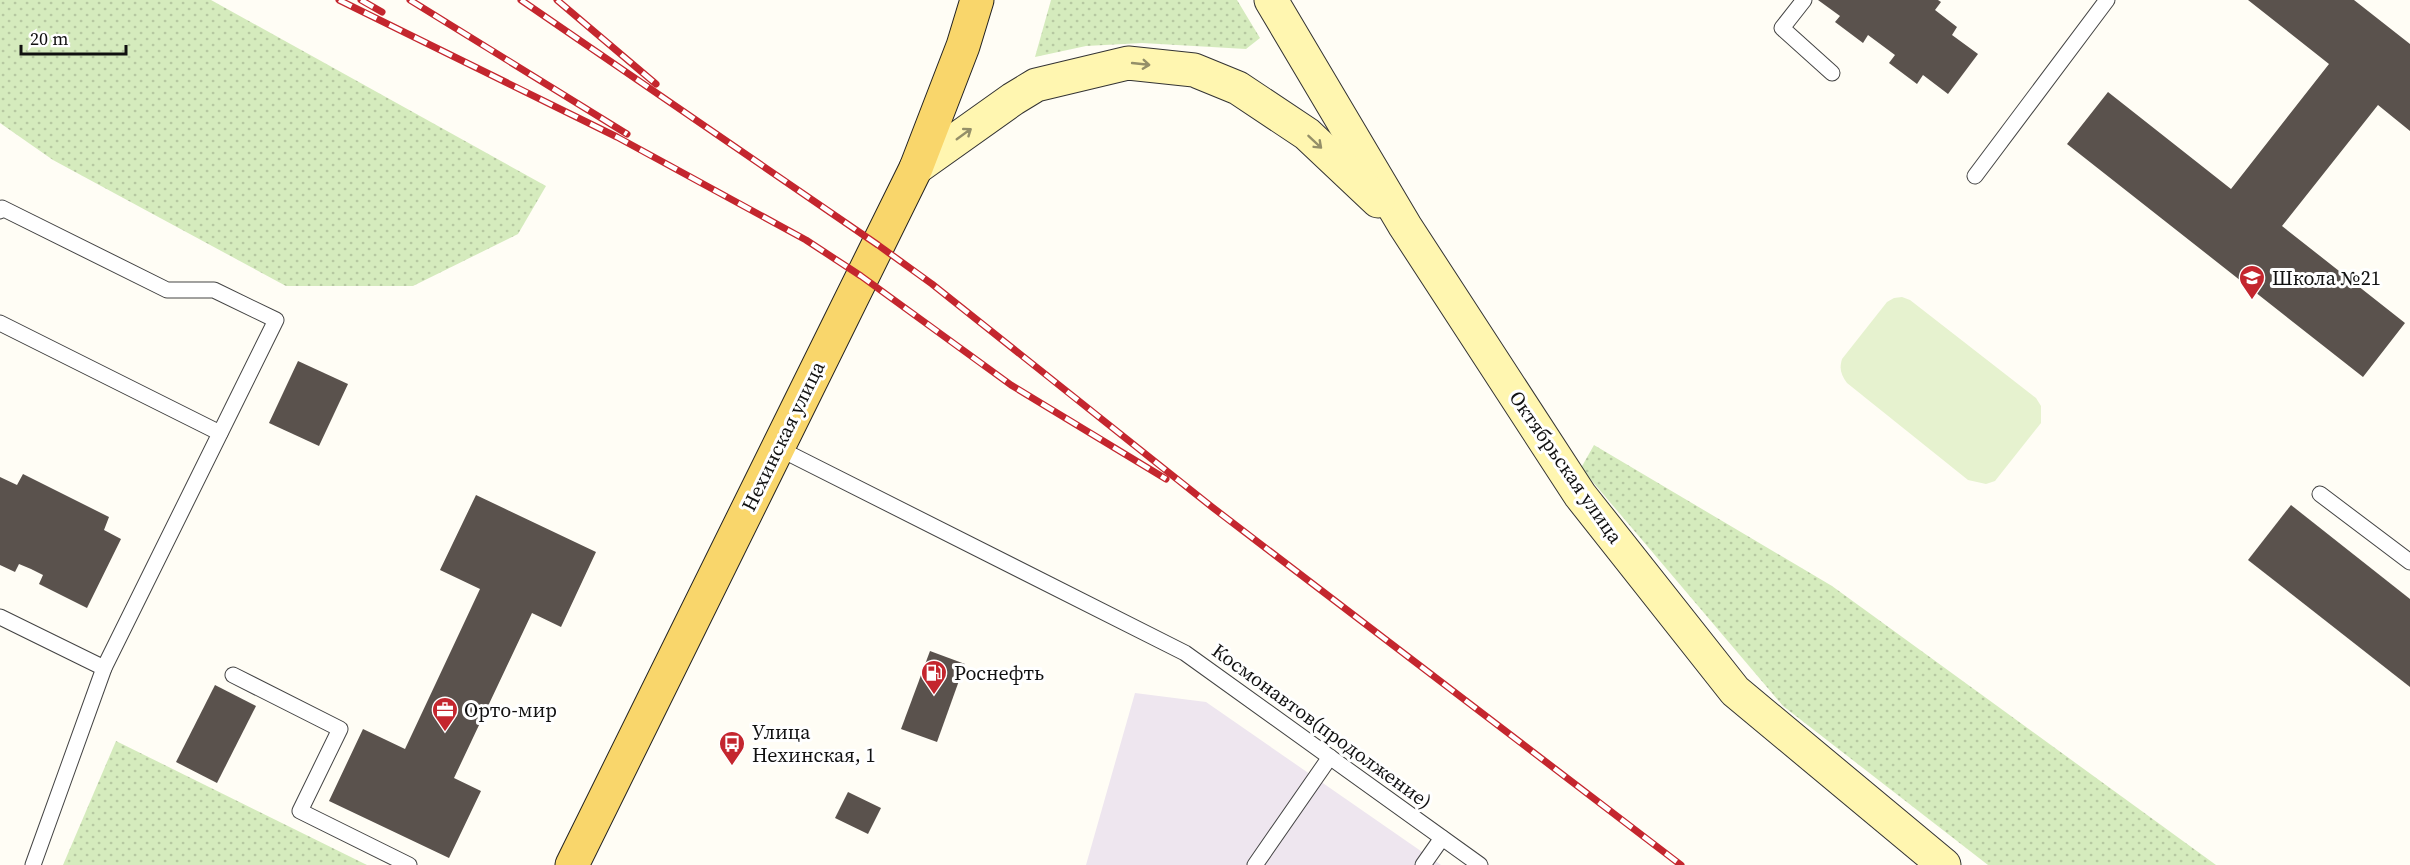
<svg xmlns="http://www.w3.org/2000/svg" width="2410" height="865" font-family="'Source Serif 4',serif">
  <style>
    .industrial { fill: #eee6ef }
    .green { fill: url(#green-dots) }
    .pitch { fill: #e6f2cf }
    .building { fill: #5a524d }
    .lines { fill: none; stroke-linecap: round; stroke-linejoin: round }
    .service-casing { stroke: #444; stroke-width: 17 }
    .secondary-casing { stroke: #333; stroke-width: 35 }
    .primary-casing { stroke: #222; stroke-width: 35 }
    .service { stroke: #fff; stroke-width: 15 }
    .secondary { stroke: #fff6b0; stroke-width: 33 }
    .primary { stroke: #f9d66b; stroke-width: 33 }
    .rail-casing { stroke: #c4262e; stroke-width: 7 }
    .rail { stroke: #fff; stroke-width: 4.5; stroke-dasharray: 14; stroke-linecap: butt }
    .oneway { stroke: #948f68 }
    .labels { text-anchor: middle; stroke-width: 6; stroke-linejoin: round; paint-order: stroke }
    .poi-label { font-size: 20px; fill: #111; stroke: #fff; text-anchor: start }
    .street-label { font-size: 20px; fill: #111; stroke: #fff }
  </style>
  <defs>
    <pattern id="green-dots" width="8" height="8" patternUnits="userSpaceOnUse" patternTransform="scale(1.5)"><rect width="8" height="8" fill="#d5ebbd"/><path d="M2 2h.1M6 6h.1" fill="none" stroke="#b6c8a1" stroke-width="1.8" stroke-linecap="round"/></pattern>
  </defs>
  <rect width="100%" height="100%" fill="#fffdf5"/>
  <!-- industrial -->
  <polygon class="industrial" points="1135,693 1206,702 1441,865 1086,865"/>
  <!-- green -->
  <g class="green">
    <polygon points="0,0 211,0 546,186 518,234 413,286 286,286 53,160 0,123"/>
    <polygon points="1051,0 1237,0 1260,38 1246,49 1142,43 1086,46 1035,57"/>
    <polygon points="1594,445 1832,586 2216,865 1988,865 1783,706 1581,468"/>
    <polygon points="116,741 367,865 63,865"/>
  </g>
  <!-- pitch -->
  <path class="pitch" d="M1902,297l8,3 126,98 5,8v17l-46,58 -9,3 -18,-4 -121,-97c-6,-8 -8,-14 -5,-24l45,-57 7,-4z"/>
  <!-- building -->
  <g class="building">
    <polygon points="1818,0 1938,0 1941,2 1935,10 1957,27 1952,35 1978,54 1948,94 1923,75 1917,84 1889,63 1895,55 1868,35 1863,43 1835,22 1840,16"/>
    <polygon points="2248,0 2354,0 2410,44 2410,131 2378,105 2282,226 2405,323 2363,377 2067,144 2108,92 2231,189 2329,64"/>
    <polygon points="298,361 348,384 319,446 269,423"/>
    <polygon points="23,474 109,517 104,530 121,539 87,608 39,584 43,575 31,569 19,564 15,572 0,565 0,477 17,485"/>
    <polygon points="476,495 596,552 561,627 532,613 454,778 481,791 449,858 329,801 363,729 405,749 480,589 440,570"/>
    <polygon points="2291,505 2410,599 2410,687 2248,560"/>
    <polygon points="930,651 965,664 937,742 901,729"/>
    <polygon points="215,685 256,706 217,783 176,762"/>
    <polygon points="848,792 881,808 868,834 835,818"/>
  </g>
  <g class="lines">
    <defs>
      <g id="service">
        <polyline points="1804,0 1782,28 1832,73"/>
        <polyline points="1975,176 2107,0"/>
        <polyline points="0,211 2,208 167,290 214,290 276,320 104,668 33,865"/>
        <polyline points="0,323 220,433"/>
        <polyline points="778,448 1185,653 1480,865"/>
        <polyline points="2320,494 2410,562"/>
        <polyline points="0,617 104,668"/>
        <polyline points="233,675 340,729 300,811 409,865"/>
        <polyline points="1255,865 1330,757"/>
        <polyline points="1423,865 1442,838"/>
      </g>
      <g id="secondary">
        <polyline points="1271,0 1405,226 1580,495 1735,691 1944,865"/>
        <polyline points="916,168 1013,99 1036,85 1128,63 1194,70 1238,88 1307,134 1378,201"/>
      </g>
      <polyline id="primary" points="572,865 916,168 963,46 977,0"/>
    </defs>
    <!-- service casing -->
    <use href="#service" class="service-casing"/>
    <!-- secondary casing -->
    <use href="#secondary" class="secondary-casing"/>
    <!-- primary casing -->
    <use href="#primary" class="primary-casing"/>
    <!-- service -->
    <use href="#service" class="service"/>
    <!-- secondary -->
    <use href="#secondary" class="secondary"/>
    <!-- primary -->
    <use href="#primary" class="primary"/>
    <defs>
      <g id="rail">
        <polyline points="339,0 617,137 806,240 861,276 1011,385 1166,479"/>
        <polyline points="361,0 382,12"/>
        <polyline points="410,0 627,134"/>
        <polyline points="521,0 878,245 932,284 1212,507 1681,865"/>
        <polyline points="557,0 656,84"/>
      </g>
    </defs>
    <!-- rail casing -->
    <use href="#rail" class="rail-casing"/>
    <!-- rail -->
    <use href="#rail" class="rail"/>
  </g>
  <!-- one-way arrows -->
  <defs><path id="oneway-shaft" d="M-6 0H5M1.5-3L5.5 0L1.5 3" fill="none" stroke-width="1.6" stroke-linecap="round" stroke-linejoin="round" transform="scale(1.5)"/></defs>
  <g class="oneway">
    <use href="#oneway-shaft" transform="translate(1141 64) rotate(6)"/>
    <use href="#oneway-shaft" transform="translate(964 134) rotate(-36)"/>
    <use href="#oneway-shaft" transform="translate(1315 142) rotate(43)"/>
  </g>
  <!-- icons -->
  <defs>
    <symbol id="school-pin" viewBox="-11 -11 22 30"><path d="M0 17L-7.5 6A9.5 9.5 0 1 1 7.5 6Z" fill="#c4262e" stroke="#fff"/><path d="M0-5L7-2L0 1L-7-2ZM-4 1L0 2.5L4 1V4Q0 6-4 4Z" fill="#fff"/></symbol>
    <symbol id="fuel-pin" viewBox="-11 -11 22 30"><path d="M0 17L-7.5 6A9.5 9.5 0 1 1 7.5 6Z" fill="#c4262e" stroke="#fff"/><path d="M-5.5-6h7V0h2V4h1.3V-2.5L3-4.5l.8-.8L6-3V5H2.5V1h-1V6h-7ZM-4.2-4.7v3.2H.2V-4.7Z" fill="#fff"/></symbol>
    <symbol id="office-pin" viewBox="-11 -11 22 30"><path d="M0 17L-7.5 6A9.5 9.5 0 1 1 7.5 6Z" fill="#c4262e" stroke="#fff"/><path d="M-6-3h4V-5.5h4V-3h4V5H-6ZM-1-4.5V-3h2v-1.5ZM-6 0V1H6V0Z" fill="#fff"/></symbol>
    <symbol id="bus-pin" viewBox="-11 -11 22 30"><path d="M0 17L-7.5 6A9.5 9.5 0 1 1 7.5 6Z" fill="#c4262e" stroke="#fff"/><path d="M-5-6H5V4H4V6H2V4H-2V6H-4V4H-5ZM-3.5-4V0h7V-4ZM-3.5 1.2v1.5H-2V1.2ZM2 1.2v1.5H3.5V1.2Z" fill="#fff"/></symbol>
  </defs>
  <g fill-rule="evenodd">
    <use href="#school-pin" x="2237" y="263" width="30" height="40"/>
    <use href="#fuel-pin" x="919" y="658" width="30" height="40"/>
    <use href="#office-pin" x="430" y="695" width="30" height="40"/>
    <use href="#bus-pin" x="717" y="729" width="30" height="40"/>
  </g>
  <g class="labels">
    <!-- poi labels -->
    <g class="poi-label">
      <text x="2272" y="285">Школа №21</text>
      <text x="954" y="680">Роснефть</text>
      <text x="464" y="717">Орто-мир</text>
      <text x="752" y="739">Улица<tspan x="752" dy="23">Нехинская, 1</tspan></text>
    </g>
    <!-- street labels -->
    <g class="street-label">
      <text transform="translate(783 436) rotate(-64)" y="7">Нехинская улица</text>
      <text transform="translate(1566 467) rotate(55)" y="7">Октябрьская улица</text>
      <text transform="translate(1322 726) rotate(36)" y="7">Космонавтов(продолжение)</text>
    </g>
  </g>
  <!-- scale -->
  <path d="M21 45v9h105v-9" fill="none" stroke="#111111" stroke-width="3"/>
  <text x="30" y="45" font-size="18" fill="#111111" stroke="#ffffff" stroke-width="4.5" paint-order="stroke">20 m</text>
</svg>
